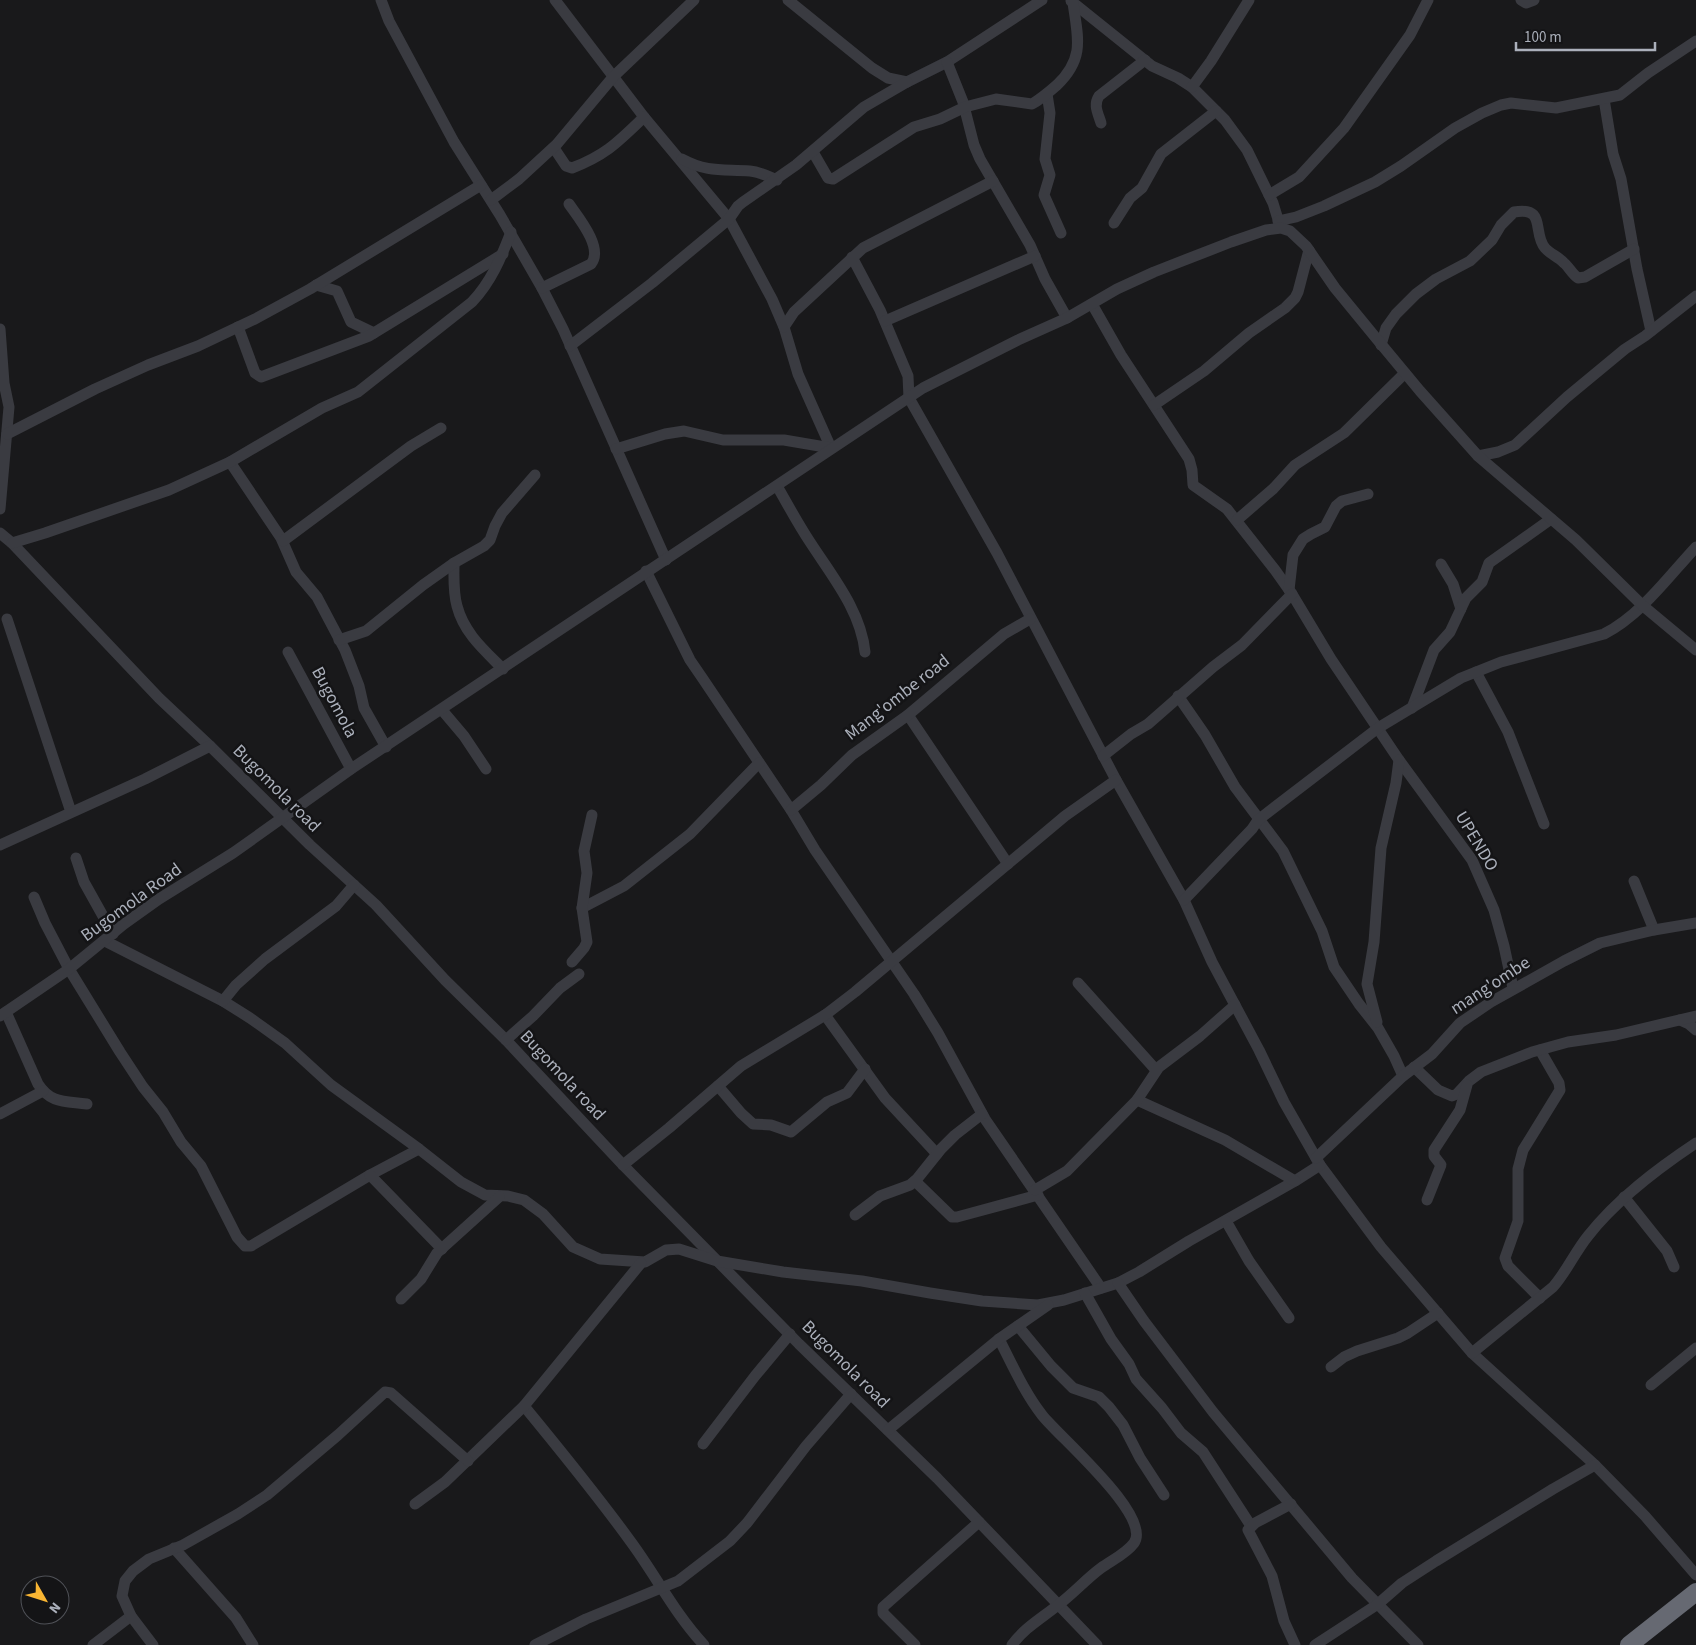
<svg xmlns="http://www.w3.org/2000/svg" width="1696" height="1645" font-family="'Source Sans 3',sans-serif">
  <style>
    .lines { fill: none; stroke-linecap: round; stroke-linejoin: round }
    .minor { stroke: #3a3b41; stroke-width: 11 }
    .highway { stroke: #666972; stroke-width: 18 }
    .labels { text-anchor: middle; stroke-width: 5; stroke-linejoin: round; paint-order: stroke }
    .street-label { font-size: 18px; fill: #abb0bb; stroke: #141416 }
  </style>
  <rect width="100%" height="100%" fill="#19191b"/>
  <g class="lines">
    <!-- minor -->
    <g class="minor">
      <polyline points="381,0 389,21 454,142 500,215 542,288 563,329 666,560"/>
      <polyline points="555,0 644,117 729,219 772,299 784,327 798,374 831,448"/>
      <polyline points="788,0 872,68 888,78 907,82 947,62 1042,0"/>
      <polyline points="1521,0 1526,3 1534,0"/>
      <polyline points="1071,1 1152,66 1178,78 1192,87 1225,120 1247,150 1273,203 1280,226"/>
      <polyline points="947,62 963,102 974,145 980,159 1030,245 1045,279 1067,318"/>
      <polyline points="1192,87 1211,61 1249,0"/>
      <polyline points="1047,94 1050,113 1045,159 1050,175 1044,195 1061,233"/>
      <polyline points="1604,99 1613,154 1621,179 1637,269 1651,331"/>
      <path d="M1101,123c-3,-10 -8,-18 -2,-27l46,-36"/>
      <path d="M554,148l12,18 6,2c34,-13 46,-26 72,-51"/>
      <path d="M813,152l15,26 5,1 81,-52 26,-8 25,-12 31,-8 36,5c9,-5 17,-12 25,-19 28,-27 21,-47 16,-82"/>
      <path d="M682,159c26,14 41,10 68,12 10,1 18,5 27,9"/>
      <polyline points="1269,195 1299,177 1344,128 1410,35 1428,0"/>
      <polyline points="491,200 519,179 557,144 613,77 694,0"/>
      <polyline points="1278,221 1296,217 1324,206 1375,182 1401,166 1455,128 1482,113 1501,105 1511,103 1556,108 1620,95 1648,73 1696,41"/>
      <polyline points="1114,223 1130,198 1142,188 1161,154 1216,111"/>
      <polyline points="852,257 880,310 908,376 909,398 997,553 1116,780 1184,900 1212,962 1259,1050 1284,1102 1320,1165 1381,1247 1472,1353 1595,1465 1645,1516 1696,1575"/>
      <polyline points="316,285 337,291 351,322 374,333"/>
      <path d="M542,288l49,-24c13,-16 -13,-47 -22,-60"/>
      <polyline points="1092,304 1121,355 1189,459 1192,470 1193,485 1227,509 1275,570 1292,594 1331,659 1399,760 1472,860 1494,910 1504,946 1513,988"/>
      <polyline points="885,321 1035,256"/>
      <polyline points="238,327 255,373 261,377 369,336 503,254"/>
      <polyline points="784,327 794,312 863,248 993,181"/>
      <polyline points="0,329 4,383 9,407 0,509"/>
      <path d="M1381,345l5,-17 10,-14 20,-20 20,-15 34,-18 22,-21 9,-15 13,-13c33,-6 18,21 31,36 5,6 14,9 19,15 5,4 8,11 14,15l7,-1 49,-28"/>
      <polyline points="570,346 652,283 729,219 738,206 743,202 796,165 864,107 907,82"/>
      <polyline points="1154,405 1204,371 1249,333 1285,308 1295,298 1298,292 1309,250"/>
      <polyline points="7,434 95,389 148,365 198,346 255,319 310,289 481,185"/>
      <polyline points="616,449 665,434 684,431 723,440 784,440 831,448"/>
      <polyline points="1478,456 1498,452 1515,445 1567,397 1625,349 1645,336 1696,296"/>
      <polyline points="230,462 281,538 296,572 317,597 345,650 359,686 364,708 386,747"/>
      <path d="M777,486c11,19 21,38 33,56 22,34 51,69 55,110"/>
      <polyline points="1237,520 1273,489 1295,465 1344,433 1405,373"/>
      <polyline points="0,533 12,543 159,698 210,746 310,845 376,905 445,980 506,1040 623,1165 799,1344 937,1478 1097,1645"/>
      <polyline points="283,541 411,446 441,428"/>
      <path d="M12,543l33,-10 124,-43 61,-28 92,-54 36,-16 114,-90c19,-20 29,-44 39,-70"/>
      <path d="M454,563c0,14 -1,29 3,43 7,27 27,44 46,63"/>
      <polyline points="1441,564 1453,584 1461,609"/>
      <polyline points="646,571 690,660 703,679 791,810 815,850 914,994 938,1033 985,1119 1101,1288"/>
      <polyline points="1289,590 1293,555 1303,539 1311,534 1325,527 1336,506 1342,501 1368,494"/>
      <polyline points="7,619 71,812"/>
      <polyline points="339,640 366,631 423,585 454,563 484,546 490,540 495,526 502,513 535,475"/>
      <polyline points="288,652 351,769"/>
      <polyline points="1476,672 1508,732 1544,824"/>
      <polyline points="1178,696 1205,735 1235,787 1283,851 1322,931 1334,967 1359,1004 1378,1028 1394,1056 1403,1076"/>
      <polyline points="1412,708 1434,650 1450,632 1466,598 1482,582 1489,563 1551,519"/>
      <polyline points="442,710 464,736 486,769"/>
      <polyline points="908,715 1008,864"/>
      <polyline points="1103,756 1131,734 1148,724 1213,667 1242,645 1292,594"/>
      <polyline points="791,810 821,785 852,755 908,715 1004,634 1030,619"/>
      <polyline points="0,845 145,779 210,746"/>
      <polyline points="76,858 84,882 113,934"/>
      <polyline points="1634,881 1654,930"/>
      <polyline points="34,897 45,923 69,969 120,1052 143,1087 163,1112 181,1142 201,1166 237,1237 245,1246 251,1246 370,1175 419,1149"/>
      <path d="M1184,900l68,-71 6,-9 120,-92 83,-50 40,-16 103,-28c37,-19 64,-57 92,-87"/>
      <polyline points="582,908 624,886 690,834 759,763"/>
      <polyline points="105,941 223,1001 250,1018 285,1043 331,1085 419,1149 461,1182 485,1195 508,1196 524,1200 543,1214 573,1247 600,1259 645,1262 666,1250 679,1249 717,1261 783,1272 862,1281 930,1293 982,1301 1038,1305 1064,1300 1118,1283 1139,1272 1189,1241 1295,1181 1320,1165"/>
      <polyline points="572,962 584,948 587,942 582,908 587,873 584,851 592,815"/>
      <polyline points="1078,983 1156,1070"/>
      <polyline points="223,1001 236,985 265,959 336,906 354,885"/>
      <path d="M6,1012l32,72c13,20 27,17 49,20"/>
      <polyline points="825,1015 885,1098 937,1154"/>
      <polyline points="0,1016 69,969 124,924 159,899 233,853 351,769 923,388 1018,340 1067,318 1117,289 1154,272 1231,242 1266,230 1281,228 1290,231 1306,246 1335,288 1376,338 1420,391 1478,456 1576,540 1642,605 1696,650"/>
      <polyline points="1680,1020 1689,1024 1696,1030"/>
      <polyline points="1377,1022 1367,984 1374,942 1381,848 1396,783 1399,760"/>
      <polyline points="506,1040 533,1016 560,988 579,974"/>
      <polyline points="1540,1050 1559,1083 1560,1090 1523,1150 1518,1169 1518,1221 1505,1258 1508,1266 1540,1298"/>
      <polyline points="1414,1067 1438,1090 1452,1096 1457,1094 1469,1081 1481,1072 1532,1052 1568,1042 1616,1035 1696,1016"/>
      <polyline points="718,1086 741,1113 753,1124 771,1125 791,1132 827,1102 847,1093 865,1069"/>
      <polyline points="1137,1100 1225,1140 1295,1181"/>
      <polyline points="0,1114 43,1091"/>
      <polyline points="1316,1158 1403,1076 1432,1054 1460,1023 1491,1002 1564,961 1600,943 1654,930 1696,923"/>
      <polyline points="623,1165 669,1128 741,1066 825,1015 855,992 1065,816 1116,780"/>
      <polyline points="370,1175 442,1249"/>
      <polyline points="915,1181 952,1217 957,1217 1038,1195"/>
      <polyline points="1035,1190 1067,1171 1137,1100 1159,1067 1200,1036 1235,1005"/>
      <polyline points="1624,1197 1667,1251 1674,1267"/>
      <polyline points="1427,1200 1441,1165 1434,1156 1434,1150 1460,1110 1467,1085"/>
      <polyline points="855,1215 880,1196 910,1185 917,1179 941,1149 955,1135 982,1114"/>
      <polyline points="1226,1221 1249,1261 1289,1318"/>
      <polyline points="1118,1283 1144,1321 1213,1412 1352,1578 1418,1645"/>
      <polyline points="1085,1293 1111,1339 1129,1364 1136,1379 1162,1408 1181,1433 1203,1452 1251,1526"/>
      <polyline points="401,1299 421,1279 437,1253 499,1197"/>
      <polyline points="1018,1326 1051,1366 1073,1388 1099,1397 1109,1407 1123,1425 1140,1458 1164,1495"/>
      <path d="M999,1339c13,25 25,53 43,76 16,21 111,101 92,128 -8,11 -22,17 -33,25 -15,11 -28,26 -43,37 -16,13 -34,23 -46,40"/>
      <path d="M1472,1353l81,-66c14,-16 22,-35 35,-51 29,-37 69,-67 108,-93"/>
      <polyline points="1331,1367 1344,1357 1357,1351 1398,1338 1408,1333 1438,1313"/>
      <polyline points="1651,1385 1696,1348"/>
      <path d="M524,1406c37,45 73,89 107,136 25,34 44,72 73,103"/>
      <polyline points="888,1430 999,1339 1048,1305"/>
      <polyline points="703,1444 755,1376 790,1334"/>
      <polyline points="415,1504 445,1482 524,1406 641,1263"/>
      <polyline points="1291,1504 1255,1523 1248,1530 1272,1576 1284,1621 1295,1645"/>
      <polyline points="174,1548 236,1618 253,1645"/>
      <polyline points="93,1645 131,1616"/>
      <polyline points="153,1645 131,1616 122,1596 125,1581 133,1571 149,1559 183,1545 238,1514 267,1495 338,1435 385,1392 391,1393 468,1461"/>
      <polyline points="535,1645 586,1619 678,1581 730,1541 747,1523 806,1446 851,1394"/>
      <polyline points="915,1645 883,1613 883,1607 979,1522"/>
      <polyline points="1315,1645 1378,1604 1402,1583 1436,1561 1553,1489 1595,1465"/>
    </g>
    <!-- highway -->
    <polyline class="highway" points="1629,1645 1696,1592"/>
  </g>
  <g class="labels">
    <!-- street labels -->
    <g class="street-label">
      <text transform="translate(897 697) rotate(-38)" y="6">Mang'ombe road</text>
      <text transform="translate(335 702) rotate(62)" y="6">Bugomola</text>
      <text transform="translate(277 788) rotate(45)" y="6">Bugomola road</text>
      <text transform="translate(1477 841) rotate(59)" y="6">UPENDO</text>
      <text transform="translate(131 902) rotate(-36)" y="6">Bugomola Road</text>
      <text transform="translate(1490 985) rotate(-33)" y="6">mang'ombe</text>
      <text transform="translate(563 1075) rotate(47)" y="6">Bugomola road</text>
      <text transform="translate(846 1364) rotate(45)" y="6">Bugomola road</text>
    </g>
  </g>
  <!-- north arrow -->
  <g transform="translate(45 1600) rotate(129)"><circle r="24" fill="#141416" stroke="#505258"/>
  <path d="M0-4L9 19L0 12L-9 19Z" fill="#f9b533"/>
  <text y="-8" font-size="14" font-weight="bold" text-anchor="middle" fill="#abb0bb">N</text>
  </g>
  <!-- scale -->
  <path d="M1516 42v8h139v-8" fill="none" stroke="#abb0bb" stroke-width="2.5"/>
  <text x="1524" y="42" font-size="15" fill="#abb0bb" stroke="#141416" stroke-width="4" paint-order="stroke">100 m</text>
</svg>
